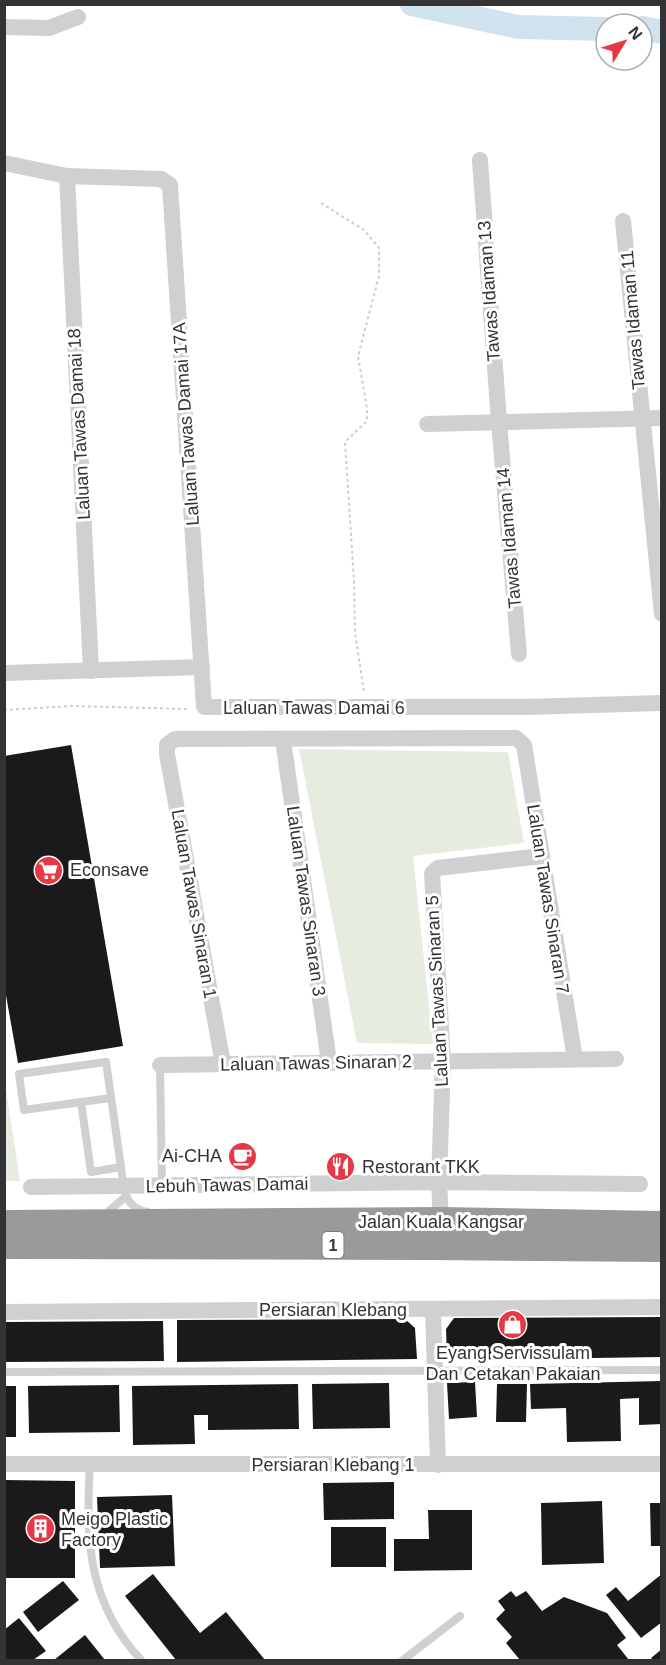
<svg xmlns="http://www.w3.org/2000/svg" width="666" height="1665" font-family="Helvetica,sans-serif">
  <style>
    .green { fill: #e6ecdf }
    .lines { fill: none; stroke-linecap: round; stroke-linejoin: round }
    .river { stroke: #cfe2ee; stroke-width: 24 }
    .building { fill: #1a1a1a }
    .path { stroke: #cdcdcd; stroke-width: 2; stroke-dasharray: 3 3; stroke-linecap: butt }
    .lane { stroke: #d0d0d0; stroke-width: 8 }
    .street { stroke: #d0d0d0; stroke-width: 16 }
    .highway { stroke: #9a9a9a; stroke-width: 28 }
    .labels { text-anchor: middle; stroke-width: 6; stroke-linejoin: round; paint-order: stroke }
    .shield { fill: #fff; stroke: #707070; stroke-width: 1.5 }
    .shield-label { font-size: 16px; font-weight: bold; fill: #333 }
    .street-label { font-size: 18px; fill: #333; stroke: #fff }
    .poi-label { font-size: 18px; fill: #333; stroke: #fff; text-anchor: start }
  </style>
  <rect width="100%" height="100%" fill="#fff"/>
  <!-- green -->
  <g class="green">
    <polygon points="299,749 508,752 524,843 413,856 433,1044 357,1043"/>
    <polygon points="5,1083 20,1181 5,1181"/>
  </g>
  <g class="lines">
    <!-- river -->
    <g class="river">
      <polyline points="412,4 518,27 606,29"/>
      <polyline points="642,28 662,32"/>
    </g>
  </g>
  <!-- building -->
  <g class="building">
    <polygon points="71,745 123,1046 18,1063 4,984 4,756"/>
    <polygon points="662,1317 662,1357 447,1360 446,1329 454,1318"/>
    <polygon points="405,1319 415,1328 417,1359 177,1362 177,1320"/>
    <polygon points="163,1321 164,1361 4,1362 4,1322"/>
    <polygon points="662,1381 662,1424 639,1425 639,1398 620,1399 621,1441 567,1442 566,1408 531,1409 530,1384"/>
    <polygon points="475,1382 477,1417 449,1419 447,1383"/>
    <polygon points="389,1383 390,1428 313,1429 312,1384"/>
    <polygon points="298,1384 299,1429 208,1430 208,1415 194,1415 195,1444 133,1445 132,1386"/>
    <polygon points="497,1384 527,1384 526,1422 496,1422"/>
    <polygon points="119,1385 120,1432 29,1433 28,1386"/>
    <rect x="4" y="1386" width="12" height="51"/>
    <polygon points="4,1480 75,1481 75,1578 4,1578"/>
    <polygon points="394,1482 394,1519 324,1520 323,1483"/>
    <polygon points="172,1495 175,1566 100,1568 97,1497"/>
    <polygon points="602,1501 604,1563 542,1565 541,1503"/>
    <polygon points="650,1503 662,1503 662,1546 651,1546"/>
    <polygon points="428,1510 472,1510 472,1570 394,1571 394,1539 429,1539"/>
    <rect x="331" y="1527" width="55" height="40"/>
    <polygon points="153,1574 200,1633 226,1612 265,1660 176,1660 125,1596"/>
    <polygon points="662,1574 662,1622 641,1638 606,1595 616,1587 628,1601"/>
    <polygon points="63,1581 79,1600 38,1632 23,1612"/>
    <polygon points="511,1591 516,1597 526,1591 542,1611 564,1597 607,1613 626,1638 617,1645 629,1660 520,1660 506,1643 512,1637 496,1619 505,1610 498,1601"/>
    <polygon points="19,1618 46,1651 33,1660 4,1660 4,1630"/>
    <polygon points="85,1635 105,1660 54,1660"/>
    <polygon points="662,1649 662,1660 653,1660 651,1658"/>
  </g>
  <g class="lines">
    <!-- path -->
    <g class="path">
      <polyline points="321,203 364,230 379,248 379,276 358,356 367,409 367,421 345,442 354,581 355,633 364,692"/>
      <polyline points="4,710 72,706 188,709"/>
    </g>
    <!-- lane -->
    <g class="lane">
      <polyline points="160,1065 162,1186"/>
      <polyline points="81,1102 111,1098"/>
      <path d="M121,1167l-15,-105 -87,12 5,36 57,-8 10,70 30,-5c3,21 2,41 27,45"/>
      <polyline points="102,1215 108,1212 125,1197"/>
      <polyline points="4,1372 662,1370"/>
      <path d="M90,1464c-5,75 -2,139 51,196"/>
      <polyline points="403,1660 460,1616"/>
    </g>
    <!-- street -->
    <g class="street">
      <polyline points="4,27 49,28 78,17"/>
      <polyline points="480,160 499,422 519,654"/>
      <polyline points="4,163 67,176 161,179 170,185 204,707 524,707 662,703"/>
      <polyline points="67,176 91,671"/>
      <polyline points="623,221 662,614"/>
      <polyline points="427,424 662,418"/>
      <polyline points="4,673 202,667"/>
      <polyline points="283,740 329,1062"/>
      <polyline points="223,1064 167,754 167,745 175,739 516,738 524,745 575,1059"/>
      <polyline points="160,1065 616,1059"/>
      <polyline points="31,1187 439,1182 640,1184"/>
      <polyline points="441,1221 439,1182 443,1061 432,873 438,868 541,856"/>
      <polyline points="433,1310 438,1465"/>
      <polyline points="4,1312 662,1307"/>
      <polyline points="4,1464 662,1464"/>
    </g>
    <!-- highway -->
    <g class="highway">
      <polyline points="4,1224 441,1221 662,1225"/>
      <polyline points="4,1245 427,1246 662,1248"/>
    </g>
  </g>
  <!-- icons -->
  <defs>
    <symbol id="supermarket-disc" viewBox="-11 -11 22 22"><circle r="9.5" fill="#e63946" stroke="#fff"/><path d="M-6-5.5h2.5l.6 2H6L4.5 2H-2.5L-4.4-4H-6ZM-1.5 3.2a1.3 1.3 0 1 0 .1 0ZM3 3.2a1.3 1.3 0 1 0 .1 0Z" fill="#fff"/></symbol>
    <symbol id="cafe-disc" viewBox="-11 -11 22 22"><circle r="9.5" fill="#e63946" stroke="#fff"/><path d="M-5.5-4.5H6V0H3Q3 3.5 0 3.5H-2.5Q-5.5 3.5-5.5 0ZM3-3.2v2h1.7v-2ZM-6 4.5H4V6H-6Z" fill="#fff"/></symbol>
    <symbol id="restaurant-disc" viewBox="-11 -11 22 22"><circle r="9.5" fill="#e63946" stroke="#fff"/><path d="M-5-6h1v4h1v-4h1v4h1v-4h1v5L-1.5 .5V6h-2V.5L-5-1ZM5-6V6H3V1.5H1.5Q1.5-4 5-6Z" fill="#fff"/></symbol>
    <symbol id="shop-disc" viewBox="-11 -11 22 22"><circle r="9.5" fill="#e63946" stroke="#fff"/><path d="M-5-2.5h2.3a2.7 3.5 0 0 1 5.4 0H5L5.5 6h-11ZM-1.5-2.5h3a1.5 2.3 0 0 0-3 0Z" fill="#fff"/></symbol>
    <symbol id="building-disc" viewBox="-11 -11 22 22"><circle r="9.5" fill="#e63946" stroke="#fff"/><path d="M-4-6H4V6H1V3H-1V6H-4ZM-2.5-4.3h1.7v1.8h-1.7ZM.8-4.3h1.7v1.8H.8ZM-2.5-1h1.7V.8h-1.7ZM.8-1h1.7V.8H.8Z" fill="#fff"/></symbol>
  </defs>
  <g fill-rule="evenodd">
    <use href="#supermarket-disc" x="32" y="854" width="33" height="33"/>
    <use href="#cafe-disc" x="226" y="1140" width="33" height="33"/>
    <use href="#restaurant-disc" x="324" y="1150" width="33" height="33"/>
    <use href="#shop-disc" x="496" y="1308" width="33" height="33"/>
    <use href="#building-disc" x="24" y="1512" width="33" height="33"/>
  </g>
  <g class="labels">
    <!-- shield labels -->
    <rect class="shield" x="322.5" y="1232" width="21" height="26" rx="4.5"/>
    <g class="shield-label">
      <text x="333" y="1251">1</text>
    </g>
    <!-- street labels -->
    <g class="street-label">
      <text transform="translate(489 291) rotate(-94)" y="6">Tawas Idaman 13</text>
      <text transform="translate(633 320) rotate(-95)" y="6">Tawas Idaman 11</text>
      <text transform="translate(79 424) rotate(-93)" y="6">Laluan Tawas Damai 18</text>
      <text transform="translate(186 424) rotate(-94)" y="6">Laluan Tawas Damai 17A</text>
      <text transform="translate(509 538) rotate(-95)" y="6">Tawas Idaman 14</text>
      <text x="314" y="714">Laluan Tawas Damai 6</text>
      <text transform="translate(548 899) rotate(81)" y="6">Laluan Tawas Sinaran 7</text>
      <text transform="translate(306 901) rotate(82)" y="6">Laluan Tawas Sinaran 3</text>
      <text transform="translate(194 904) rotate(80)" y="6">Laluan Tawas Sinaran 1</text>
      <text transform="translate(437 991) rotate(-93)" y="6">Laluan Tawas Sinaran 5</text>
      <text transform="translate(316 1063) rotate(-1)" y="6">Laluan Tawas Sinaran 2</text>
      <text transform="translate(227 1185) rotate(-1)" y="6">Lebuh Tawas Damai</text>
      <text x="441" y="1228">Jalan Kuala Kangsar</text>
      <text x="333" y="1316">Persiaran Klebang</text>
      <text x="333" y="1471">Persiaran Klebang 1</text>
    </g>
    <!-- poi labels -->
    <g class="poi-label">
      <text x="70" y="876">Econsave</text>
      <text x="222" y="1162" text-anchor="end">Ai-CHA</text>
      <text x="362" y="1173">Restorant TKK</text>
      <text x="513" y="1359" text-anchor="middle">Eyang Servissulam<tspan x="513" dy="21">Dan Cetakan Pakaian</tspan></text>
      <text x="61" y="1525">Meigo Plastic<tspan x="61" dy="21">Factory</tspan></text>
    </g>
  </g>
  <!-- border -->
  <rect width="666" height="1665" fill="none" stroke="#333333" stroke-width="12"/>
  <!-- north arrow -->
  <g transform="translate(624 42) rotate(52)"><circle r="28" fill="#ffffff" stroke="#adadad" stroke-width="1.5"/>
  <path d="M0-4.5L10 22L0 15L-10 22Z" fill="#e63946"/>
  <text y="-9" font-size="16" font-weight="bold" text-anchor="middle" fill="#333333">N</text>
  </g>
</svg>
